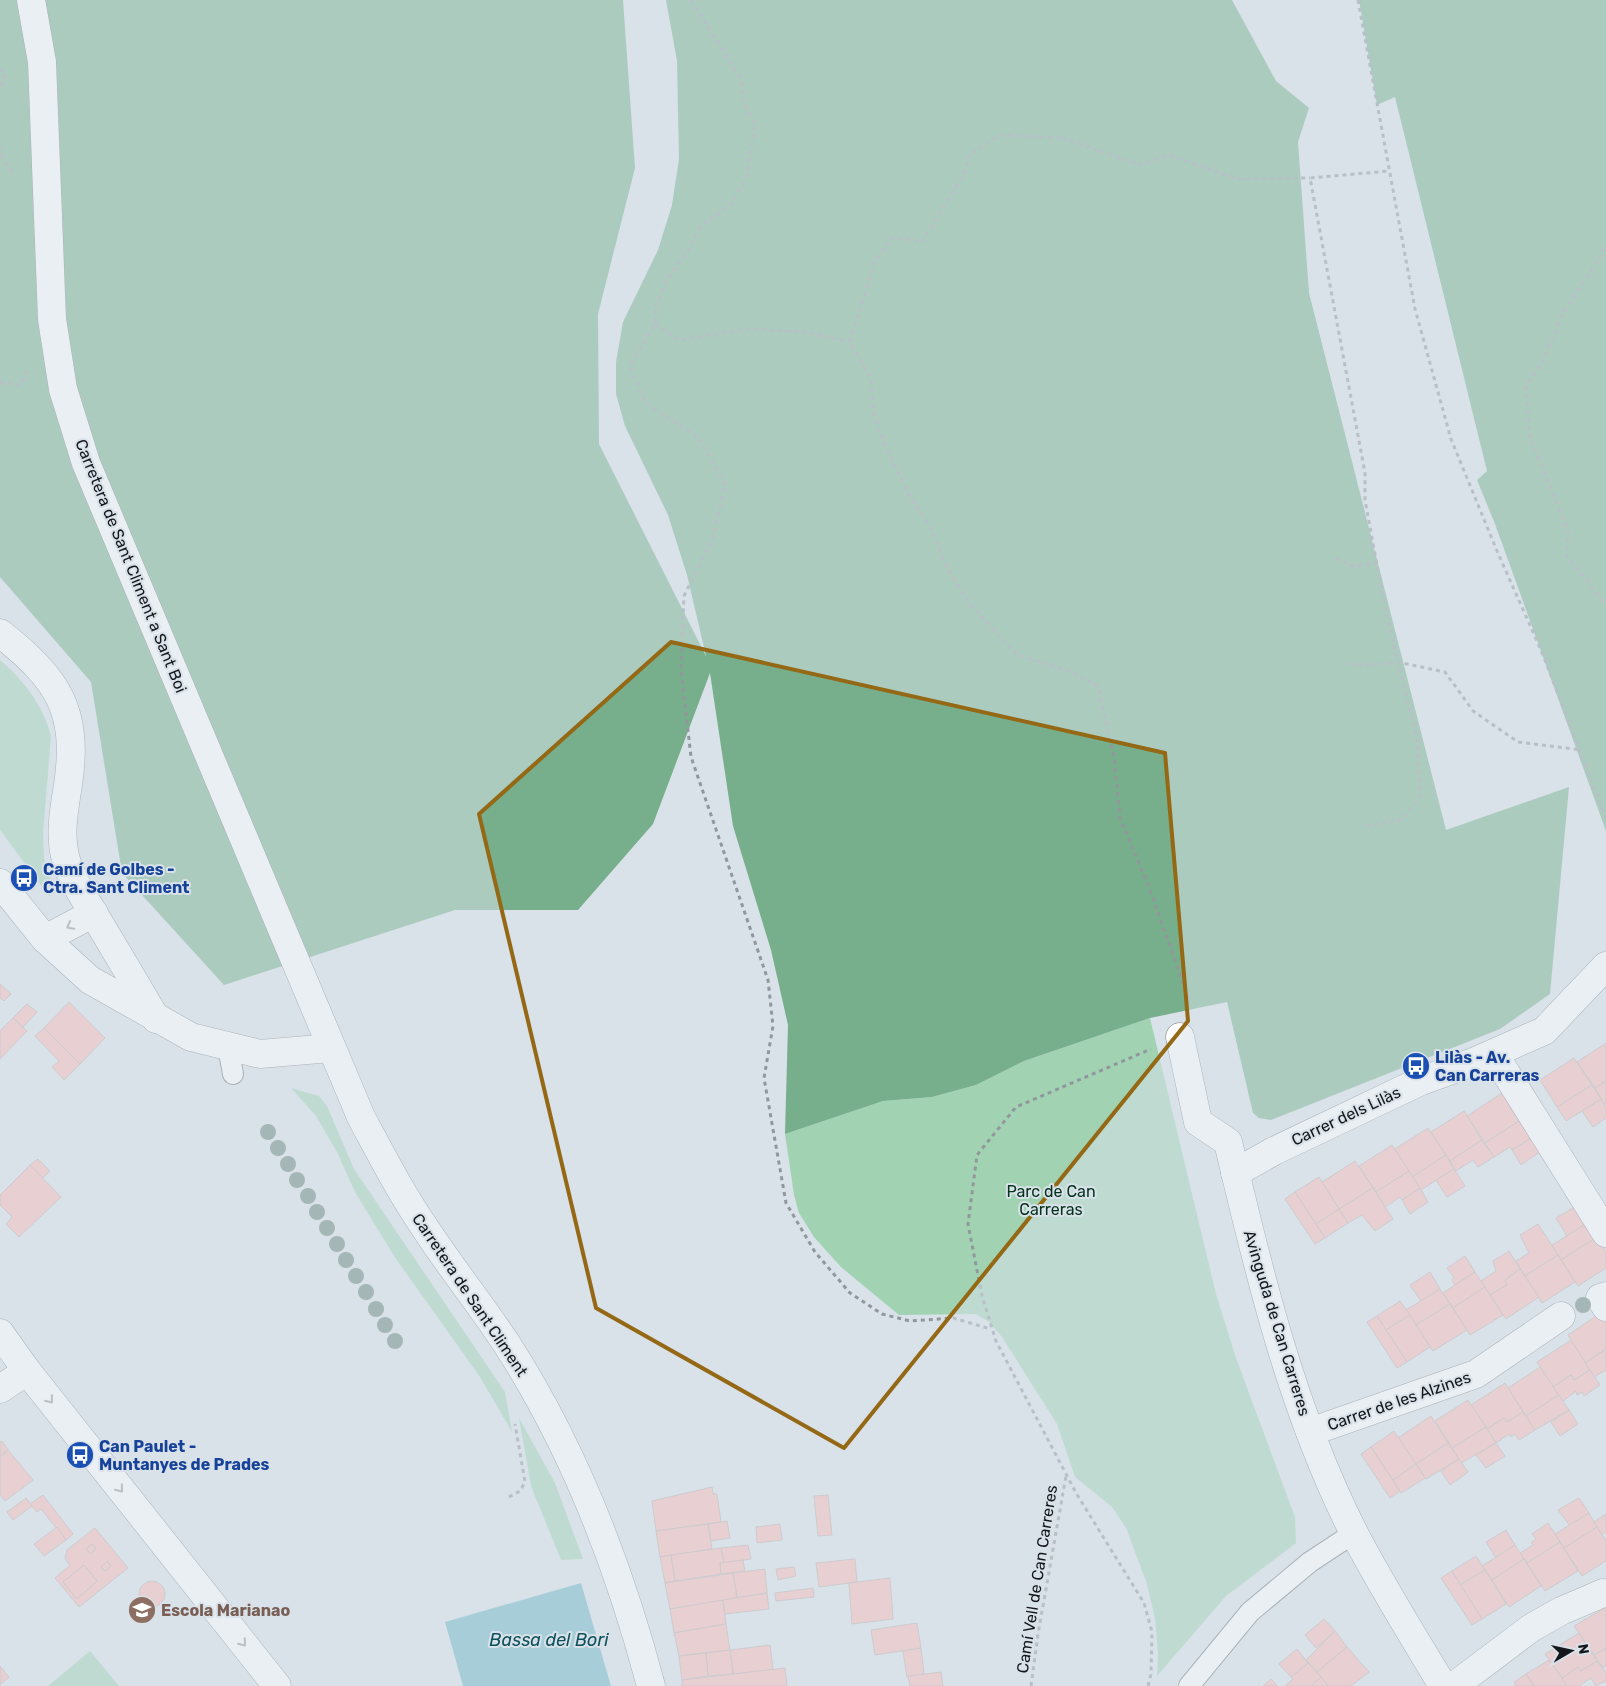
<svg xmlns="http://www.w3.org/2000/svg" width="1606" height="1686" viewBox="0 0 1606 1686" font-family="Rubik,sans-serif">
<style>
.green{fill:#a1d3b3}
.forest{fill:#77af8c}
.water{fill:#6ab7c4}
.building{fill:#fbb8b3;stroke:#bdb0af;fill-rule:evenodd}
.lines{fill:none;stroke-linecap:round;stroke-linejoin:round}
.lane-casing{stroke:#737981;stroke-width:22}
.street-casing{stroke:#737981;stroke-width:29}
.secondary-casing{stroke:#737981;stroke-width:29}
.path{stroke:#91979d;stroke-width:3;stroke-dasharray:4 4;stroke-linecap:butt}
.lane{stroke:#fff;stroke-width:20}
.street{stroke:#fff;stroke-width:28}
.secondary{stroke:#fff;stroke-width:28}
.tree{fill:#648178}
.oneway{stroke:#969798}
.marked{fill:none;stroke:#946814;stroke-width:4;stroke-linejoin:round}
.labels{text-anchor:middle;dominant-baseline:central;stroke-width:4;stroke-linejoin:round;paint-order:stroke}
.street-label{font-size:16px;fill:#15181b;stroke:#d9e1e9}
.transit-label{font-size:16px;font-weight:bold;fill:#164399;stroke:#d9e1e9;text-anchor:start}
.park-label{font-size:16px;fill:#04331c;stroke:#d9e1e9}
.education-label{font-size:16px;font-weight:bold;fill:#785e54;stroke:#d9e1e9;text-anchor:start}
.water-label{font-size:18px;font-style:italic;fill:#0c515b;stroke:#d9e1e9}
</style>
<rect width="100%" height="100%" fill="#d9e1e9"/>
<g class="green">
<path d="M0,660C23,679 44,707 51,736L43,833L44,858L55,893L49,896L0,830Z"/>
<path d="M1150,1018L1216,1294L1236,1358L1295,1517L1296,1543L1226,1596L1157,1676L1158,1654L1155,1618L1146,1581L1126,1528L1112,1507L1075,1477L1057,1424L1002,1337L989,1322L976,1314L899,1315L841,1267L814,1237L799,1213L794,1195L785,1134L883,1101L932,1097L976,1085L1024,1061Z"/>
<path d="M291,1088L319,1096L327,1106L354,1169L505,1392L512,1432L480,1377L394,1256L355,1192L337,1152L316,1116Z"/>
<path d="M519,1418L555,1483L583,1559L561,1560L531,1486Z"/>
<path d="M90,1651L119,1686H48Z"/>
</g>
<g class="forest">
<path d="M0,0H623L635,168L598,314L599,444L706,656L687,575L668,515L625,426L616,394V362L623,322L658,250L672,205L679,159L677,61L666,0H1232L1276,81L1309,108L1298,142L1309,293L1446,830L1569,787L1550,994L1500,1029L1271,1120L1259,1118L1253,1113L1227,1002L1150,1018L1024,1061L976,1085L932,1097L883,1101L785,1134L788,1025L771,950L733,826L710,673L653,824L578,910H455L224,985L122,873L91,682L0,577Z"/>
<path d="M1359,0H1606V831L1495,524L1477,480L1487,471L1395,97L1377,105Z"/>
</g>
<path class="water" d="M581,1583L611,1686H463L445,1622Z"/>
<g class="building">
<path d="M0,984L11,994L4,1001L0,998Z"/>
<path d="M69,1002L105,1038L80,1064L44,1028Z"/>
<path d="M27,1004L37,1012L23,1027L13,1018Z"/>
<path d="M13,1018L27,1031L0,1059V1031Z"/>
<path d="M44,1028L80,1064L64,1080L52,1067L59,1061L35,1036Z"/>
<path d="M1606,1043V1081L1595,1088L1577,1062Z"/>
<path d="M1574,1058L1592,1085L1557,1107L1540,1080Z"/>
<path d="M1606,1081V1103L1604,1104L1595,1088Z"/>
<path d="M1592,1085L1601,1099L1566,1121L1557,1107Z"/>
<path d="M1502,1093L1519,1121L1485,1143L1467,1116Z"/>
<path d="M1601,1099L1606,1107V1118L1593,1127L1582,1111Z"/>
<path d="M1464,1111L1482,1140L1450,1161L1431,1132Z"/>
<path d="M1519,1121L1531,1138L1512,1150L1510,1147L1494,1157L1485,1143Z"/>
<path d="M1428,1128L1446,1155L1412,1177L1395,1149Z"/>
<path d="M1531,1138L1540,1152L1521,1165L1512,1150Z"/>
<path d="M1482,1140L1494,1157L1478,1167L1473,1160L1456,1171L1450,1161Z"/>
<path d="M1392,1145L1409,1171L1376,1192L1359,1166Z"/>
<path d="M1446,1155L1454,1169L1421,1190L1412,1177Z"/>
<path d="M38,1159L50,1171L43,1178L30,1165Z"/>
<path d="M1355,1161L1373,1188L1339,1209L1322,1182Z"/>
<path d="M30,1165L61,1197L19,1237L6,1224L12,1217L0,1205V1195Z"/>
<path d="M1454,1169L1465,1186L1447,1197L1436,1180Z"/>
<path d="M1409,1171L1420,1188L1402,1200L1400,1197L1385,1207L1376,1192Z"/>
<path d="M1319,1177L1339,1209L1316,1224L1295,1192Z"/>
<path d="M1373,1188L1393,1219L1375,1231L1362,1215L1348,1223L1339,1209Z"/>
<path d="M1420,1188L1428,1202L1410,1214L1402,1200Z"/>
<path d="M1295,1192L1325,1238L1315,1244L1285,1199Z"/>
<path d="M1576,1206L1587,1223L1567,1236L1556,1218Z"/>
<path d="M1339,1209L1348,1223L1325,1238L1316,1224Z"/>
<path d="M1587,1223L1597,1237L1561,1260L1552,1245Z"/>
<path d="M1538,1224L1558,1255L1525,1276L1516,1261L1529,1253L1520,1235Z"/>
<path d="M1597,1237L1606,1252V1268L1578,1286L1561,1260Z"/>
<path d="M1509,1251L1520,1269L1505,1280L1507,1285L1490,1295L1481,1281L1496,1271L1493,1261Z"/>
<path d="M1558,1255L1575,1282L1542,1303L1525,1276Z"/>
<path d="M1465,1256L1475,1272L1455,1285L1452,1280L1454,1278L1447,1268Z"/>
<path d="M1520,1269L1539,1297L1506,1319L1490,1295L1507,1285L1505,1280Z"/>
<path d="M1430,1272L1440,1289L1421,1301L1410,1285Z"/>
<path d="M1475,1272L1485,1287L1453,1308L1443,1293Z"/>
<path d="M1485,1287L1503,1315L1470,1335L1453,1308Z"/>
<path d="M1440,1289L1450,1304L1416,1325L1406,1310Z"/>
<path d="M1400,1301L1410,1315L1386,1330L1377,1316Z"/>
<path d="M1450,1304L1467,1330L1433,1351L1416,1325Z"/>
<path d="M1602,1312L1606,1318V1349L1585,1363L1568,1335Z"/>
<path d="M1410,1315L1430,1347L1407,1362L1386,1330Z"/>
<path d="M1377,1316L1407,1362L1397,1368L1367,1322Z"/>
<path d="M1571,1340L1590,1370L1574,1380L1571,1375L1553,1387L1537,1362Z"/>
<path d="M1606,1349V1370L1594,1377L1585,1363Z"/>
<path d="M1540,1367L1559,1395L1526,1416L1508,1388Z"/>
<path d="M1590,1370L1600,1385L1584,1396L1582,1392L1577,1395L1576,1391L1563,1401L1553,1387L1571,1375L1574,1380Z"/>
<path d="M1505,1383L1523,1412L1507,1422L1504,1418L1487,1429L1471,1405Z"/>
<path d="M1559,1395L1569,1410L1535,1430L1526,1416Z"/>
<path d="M1468,1400L1486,1427L1452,1448L1435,1421Z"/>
<path d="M1569,1410L1578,1424L1560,1436L1551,1422Z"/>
<path d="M1523,1412L1535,1430L1519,1440L1515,1434L1511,1437L1509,1434L1496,1443L1487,1429L1504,1418L1507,1422Z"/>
<path d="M1431,1416L1448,1443L1416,1464L1398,1438Z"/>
<path d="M1486,1427L1496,1443L1461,1463L1452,1448Z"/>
<path d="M1394,1431L1416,1464L1393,1480L1371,1447Z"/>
<path d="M2,1441L8,1450L0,1457V1442Z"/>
<path d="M1448,1443L1459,1459L1426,1479L1416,1464Z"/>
<path d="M1496,1443L1505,1456L1486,1468L1476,1455Z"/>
<path d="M1371,1447L1400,1491L1390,1498L1361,1454Z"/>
<path d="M8,1450L33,1480L5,1501L0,1495V1457Z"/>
<path d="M1459,1459L1468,1472L1450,1485L1441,1471Z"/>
<path d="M1416,1464L1425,1478L1401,1493L1393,1480Z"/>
<path d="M712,1487L713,1494H717L721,1522L656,1531L652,1501Z"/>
<path d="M43,1495L73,1534L66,1540L41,1509L37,1512L30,1504Z"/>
<path d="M828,1495L832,1535L818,1536L814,1496Z"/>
<path d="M26,1498L32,1506L13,1520L7,1512Z"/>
<path d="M1579,1498L1589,1513L1570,1526L1558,1510Z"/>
<path d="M1589,1513L1597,1527L1564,1548L1555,1534Z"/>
<path d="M1606,1514V1532L1602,1535L1594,1522Z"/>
<path d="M727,1521L730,1538L711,1541L708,1524Z"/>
<path d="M1548,1523L1560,1542L1527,1563L1520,1553L1533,1545L1531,1543L1536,1539L1532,1534Z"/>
<path d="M708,1524L712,1549L660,1557L656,1531Z"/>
<path d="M780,1524L782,1540L757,1543L756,1527Z"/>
<path d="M57,1527L66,1540L44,1556L34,1544Z"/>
<path d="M1597,1527L1606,1541V1561L1582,1576L1564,1548Z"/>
<path d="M95,1528L128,1568L79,1607L55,1578L70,1565L65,1558L67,1550ZM92,1544L96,1549L90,1554L86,1549ZM107,1561L111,1566L105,1571L101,1567ZM84,1565L97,1581L77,1599L63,1582Z"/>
<path d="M1506,1530L1515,1545L1496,1558L1486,1542Z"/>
<path d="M1560,1542L1578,1571L1545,1591L1527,1563Z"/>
<path d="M92,1544L96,1549L90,1554L86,1549Z"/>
<path d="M748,1545L751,1559L724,1563L721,1548Z"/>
<path d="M1515,1545L1524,1559L1492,1580L1482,1566Z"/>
<path d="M721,1548L724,1563H720L721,1574L675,1581L671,1555Z"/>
<path d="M671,1555L675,1581L665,1583L660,1557Z"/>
<path d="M1476,1556L1485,1570L1460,1585L1452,1571Z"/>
<path d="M855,1559L857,1582L819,1587L816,1563Z"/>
<path d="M1524,1559L1541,1586L1509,1607L1492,1580Z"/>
<path d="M743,1560L745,1571L721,1574L720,1563Z"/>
<path d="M107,1561L111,1566L105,1571L101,1567Z"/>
<path d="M84,1565L97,1581L77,1599L63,1582Z"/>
<path d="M794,1567L796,1576L778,1580L776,1569Z"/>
<path d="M765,1569L767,1593L737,1598L733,1573Z"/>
<path d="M1485,1570L1506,1604L1482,1619L1460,1585Z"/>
<path d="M1452,1571L1482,1619L1472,1625L1441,1578Z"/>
<path d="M733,1573L737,1598L670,1609L665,1583Z"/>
<path d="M890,1578L893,1619L852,1624L849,1583Z"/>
<circle cx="152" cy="1594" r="13"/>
<path d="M813,1588L814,1597L776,1601L775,1593Z"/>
<path d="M767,1593L769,1609L725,1614L723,1600Z"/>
<path d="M723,1600L726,1624L674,1633L670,1609Z"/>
<path d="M1606,1607V1648L1594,1655L1574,1626Z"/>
<path d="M1324,1619L1335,1631L1316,1648L1305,1635Z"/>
<path d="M917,1623L921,1648L875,1655L871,1630Z"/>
<path d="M726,1624L730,1650L679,1656L674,1633Z"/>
<path d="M1335,1631L1347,1647L1317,1672L1306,1660Z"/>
<path d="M1579,1633L1597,1661L1581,1671L1578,1667L1562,1678L1545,1654Z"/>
<path d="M770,1645L773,1670L733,1674L730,1650Z"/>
<path d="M1347,1647L1369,1672L1351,1686H1328L1317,1672Z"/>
<path d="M921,1648L924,1674L907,1677L903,1651Z"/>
<path d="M1606,1648V1666L1603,1668L1594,1655Z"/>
<path d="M1297,1649L1308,1663L1291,1677L1279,1664Z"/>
<path d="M730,1650L733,1674L708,1676L706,1653Z"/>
<path d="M706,1653L708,1676L682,1680L679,1656Z"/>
<path d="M1549,1660L1562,1678L1567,1686H1534L1526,1674Z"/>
<path d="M1597,1661L1606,1673V1681L1596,1686L1591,1678L1579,1686H1567L1562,1678L1578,1667L1581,1671Z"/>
<path d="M1308,1663L1321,1677L1311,1686H1285L1293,1679L1291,1677Z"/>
<path d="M0,1666L9,1677L0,1685Z"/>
<path d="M785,1668L787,1686H682V1680Z"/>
<path d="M941,1672L943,1686H910L908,1676Z"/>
<path d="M1526,1674L1534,1686H1516L1514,1682Z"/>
<path d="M1321,1677L1328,1686H1311Z"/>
<path d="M1271,1679L1277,1686H1263Z"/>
</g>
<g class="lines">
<defs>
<g id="lane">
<path d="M228,1047L233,1074"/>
<path d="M1189,1686L1250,1612L1310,1562L1354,1533"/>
</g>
<g id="street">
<path d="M0,633C58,679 79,710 68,785C64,810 59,835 66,860C72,882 87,901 98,921C117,953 137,986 156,1019"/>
<path d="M0,883L45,939L90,980L191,1037L260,1054L331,1048"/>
<path d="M45,939L94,913"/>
<path d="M1180,1037L1198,1122L1228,1142C1259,1274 1292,1411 1354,1533C1381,1585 1413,1636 1443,1686"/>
<path d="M1494,1054L1606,1233"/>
<path d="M1235,1173L1274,1151L1421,1081L1471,1063L1544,1031L1606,966"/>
<path d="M1606,1296L1600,1298L1606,1307"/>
<path d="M0,1333L27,1371L277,1686"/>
<path d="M0,1389L27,1371"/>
<path d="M1310,1432L1476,1374L1561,1316"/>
<path d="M1454,1686L1531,1628L1561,1611L1603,1593"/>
</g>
<path id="secondary" d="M31,0L42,62L52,319L63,389L86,463L361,1117C382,1156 402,1195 427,1231C452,1269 481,1305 506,1343C574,1448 619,1565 651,1686"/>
</defs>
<use href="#lane" class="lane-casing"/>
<use href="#street" class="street-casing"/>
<use href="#secondary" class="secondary-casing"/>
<g class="path">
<path d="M691,0L741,79L744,102L755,126L746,178L732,203L700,227L688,251L668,278L656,304L655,324L630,366L645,403L698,437L725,484L713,537L684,596L681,669L691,757L768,980L773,1026L764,1078L786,1203L815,1252L850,1293L882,1314L910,1321L953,1318L991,1329"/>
<path d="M1358,0L1415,309L1451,439L1497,551L1541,650L1606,818"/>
<path d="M0,68L5,78L0,89"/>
<path d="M0,147L2,157L14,175"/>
<path d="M1606,248L1563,313L1543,361L1526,386L1530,437L1568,531L1567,556L1606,605"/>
<path d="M655,324L680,340L746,329L805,332L850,342"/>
<path d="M0,382L20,385L27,371"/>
<path d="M1336,558L1351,566L1377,564"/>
<path d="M1349,664L1368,665L1398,662L1445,672L1473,711L1518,742L1581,750"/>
<path d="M1366,826L1401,820L1420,798L1417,740L1385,608L1365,500V473L1310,178L1389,171"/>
<path d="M1187,1007L1189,1000L1149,887L1120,818L1114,757L1098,686L1071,672L1016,654L970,604L946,566L931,528L910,497L883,441L874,413L871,379L850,342L875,261L893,237L922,242L965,172L969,155L1000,135L1062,138L1141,165L1169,155L1238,179L1310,178"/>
<path d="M509,1497L520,1491L525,1482L515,1424"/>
<path d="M1031,1686L1038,1634L1066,1476"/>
<path d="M1148,1686L1151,1674L1152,1632L1144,1603L1076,1493L996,1341L982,1296L968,1224L977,1155L1016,1107L1151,1049"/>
</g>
<use href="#lane" class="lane"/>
<use href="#street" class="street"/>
<use href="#secondary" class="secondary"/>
</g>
<g class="tree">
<circle cx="268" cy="1132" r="8"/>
<circle cx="278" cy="1148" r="8"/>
<circle cx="288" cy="1164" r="8"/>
<circle cx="297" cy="1180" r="8"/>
<circle cx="308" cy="1196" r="8"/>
<circle cx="317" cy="1212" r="8"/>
<circle cx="327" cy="1228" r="8"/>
<circle cx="337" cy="1244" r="8"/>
<circle cx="346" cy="1260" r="8"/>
<circle cx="356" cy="1276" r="8"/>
<circle cx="366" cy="1292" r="8"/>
<circle cx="1583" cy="1305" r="8"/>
<circle cx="376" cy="1309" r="8"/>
<circle cx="385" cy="1325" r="8"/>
<circle cx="395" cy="1341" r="8"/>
</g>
<defs><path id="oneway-chevron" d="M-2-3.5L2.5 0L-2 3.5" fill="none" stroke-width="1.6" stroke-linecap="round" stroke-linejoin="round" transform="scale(1.25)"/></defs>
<g class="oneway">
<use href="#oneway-chevron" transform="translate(70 926) rotate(152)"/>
<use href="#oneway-chevron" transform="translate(50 1400) rotate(52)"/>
<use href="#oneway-chevron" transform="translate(120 1489) rotate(51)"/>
<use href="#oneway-chevron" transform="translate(243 1643) rotate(51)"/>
</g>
<path d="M0 0H1606V1686H0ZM671,642L1165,753L1188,1021L844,1448L596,1308L479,814Z" fill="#d9e1e9" fill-opacity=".55" fill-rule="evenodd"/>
<path class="marked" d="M671,642L1165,753L1188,1021L844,1448L596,1308L479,814Z"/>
<defs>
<symbol id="bus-disc" viewBox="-11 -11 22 22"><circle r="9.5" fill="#1a4fb4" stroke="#d9e1e9"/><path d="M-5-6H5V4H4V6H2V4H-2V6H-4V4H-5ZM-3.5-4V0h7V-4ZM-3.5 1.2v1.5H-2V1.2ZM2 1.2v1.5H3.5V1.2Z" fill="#fff"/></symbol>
<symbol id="school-disc" viewBox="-11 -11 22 22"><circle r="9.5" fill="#8d6e63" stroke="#d9e1e9"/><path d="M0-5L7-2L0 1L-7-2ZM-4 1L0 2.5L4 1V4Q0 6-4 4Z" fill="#fff"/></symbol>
</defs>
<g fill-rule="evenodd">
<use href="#bus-disc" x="8" y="862" width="32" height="32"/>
<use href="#bus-disc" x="1400" y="1050" width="32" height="32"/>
<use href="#bus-disc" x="64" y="1439" width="32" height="32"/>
<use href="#school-disc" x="126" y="1594" width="32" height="32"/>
</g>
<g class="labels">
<g class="street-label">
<text transform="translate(131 566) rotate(68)">Carretera de Sant Climent a Sant Boi</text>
<text transform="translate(1346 1116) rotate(-25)">Carrer dels Lilàs</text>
<text transform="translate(470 1295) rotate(56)">Carretera de Sant Climent</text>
<text transform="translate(1277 1323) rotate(73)">Avinguda de Can Carreres</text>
<text transform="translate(1399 1401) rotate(-19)">Carrer de les Alzines</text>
<text transform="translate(1037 1579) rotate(-81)">Camí Vell de Can Carreres</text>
</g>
<g class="transit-label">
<text x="43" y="869">Camí de Golbes -<tspan x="43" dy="18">Ctra. Sant Climent</tspan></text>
<text x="1435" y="1057">Lilàs - Av.<tspan x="1435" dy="18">Can Carreras</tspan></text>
<text x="99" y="1446">Can Paulet -<tspan x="99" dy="18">Muntanyes de Prades</tspan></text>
</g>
<g class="park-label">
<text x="1051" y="1191">Parc de Can<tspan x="1051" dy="18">Carreras</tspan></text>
</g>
<g class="education-label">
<text x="161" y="1610">Escola Marianao</text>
</g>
<g class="water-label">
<text x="549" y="1640">Bassa del Bori</text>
</g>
</g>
<g transform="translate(1571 1651) rotate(81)" stroke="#d9e1e9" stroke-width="4" paint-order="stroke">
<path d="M0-4L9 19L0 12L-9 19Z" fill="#15181b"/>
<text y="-8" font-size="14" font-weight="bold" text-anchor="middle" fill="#15181b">N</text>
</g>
</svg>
